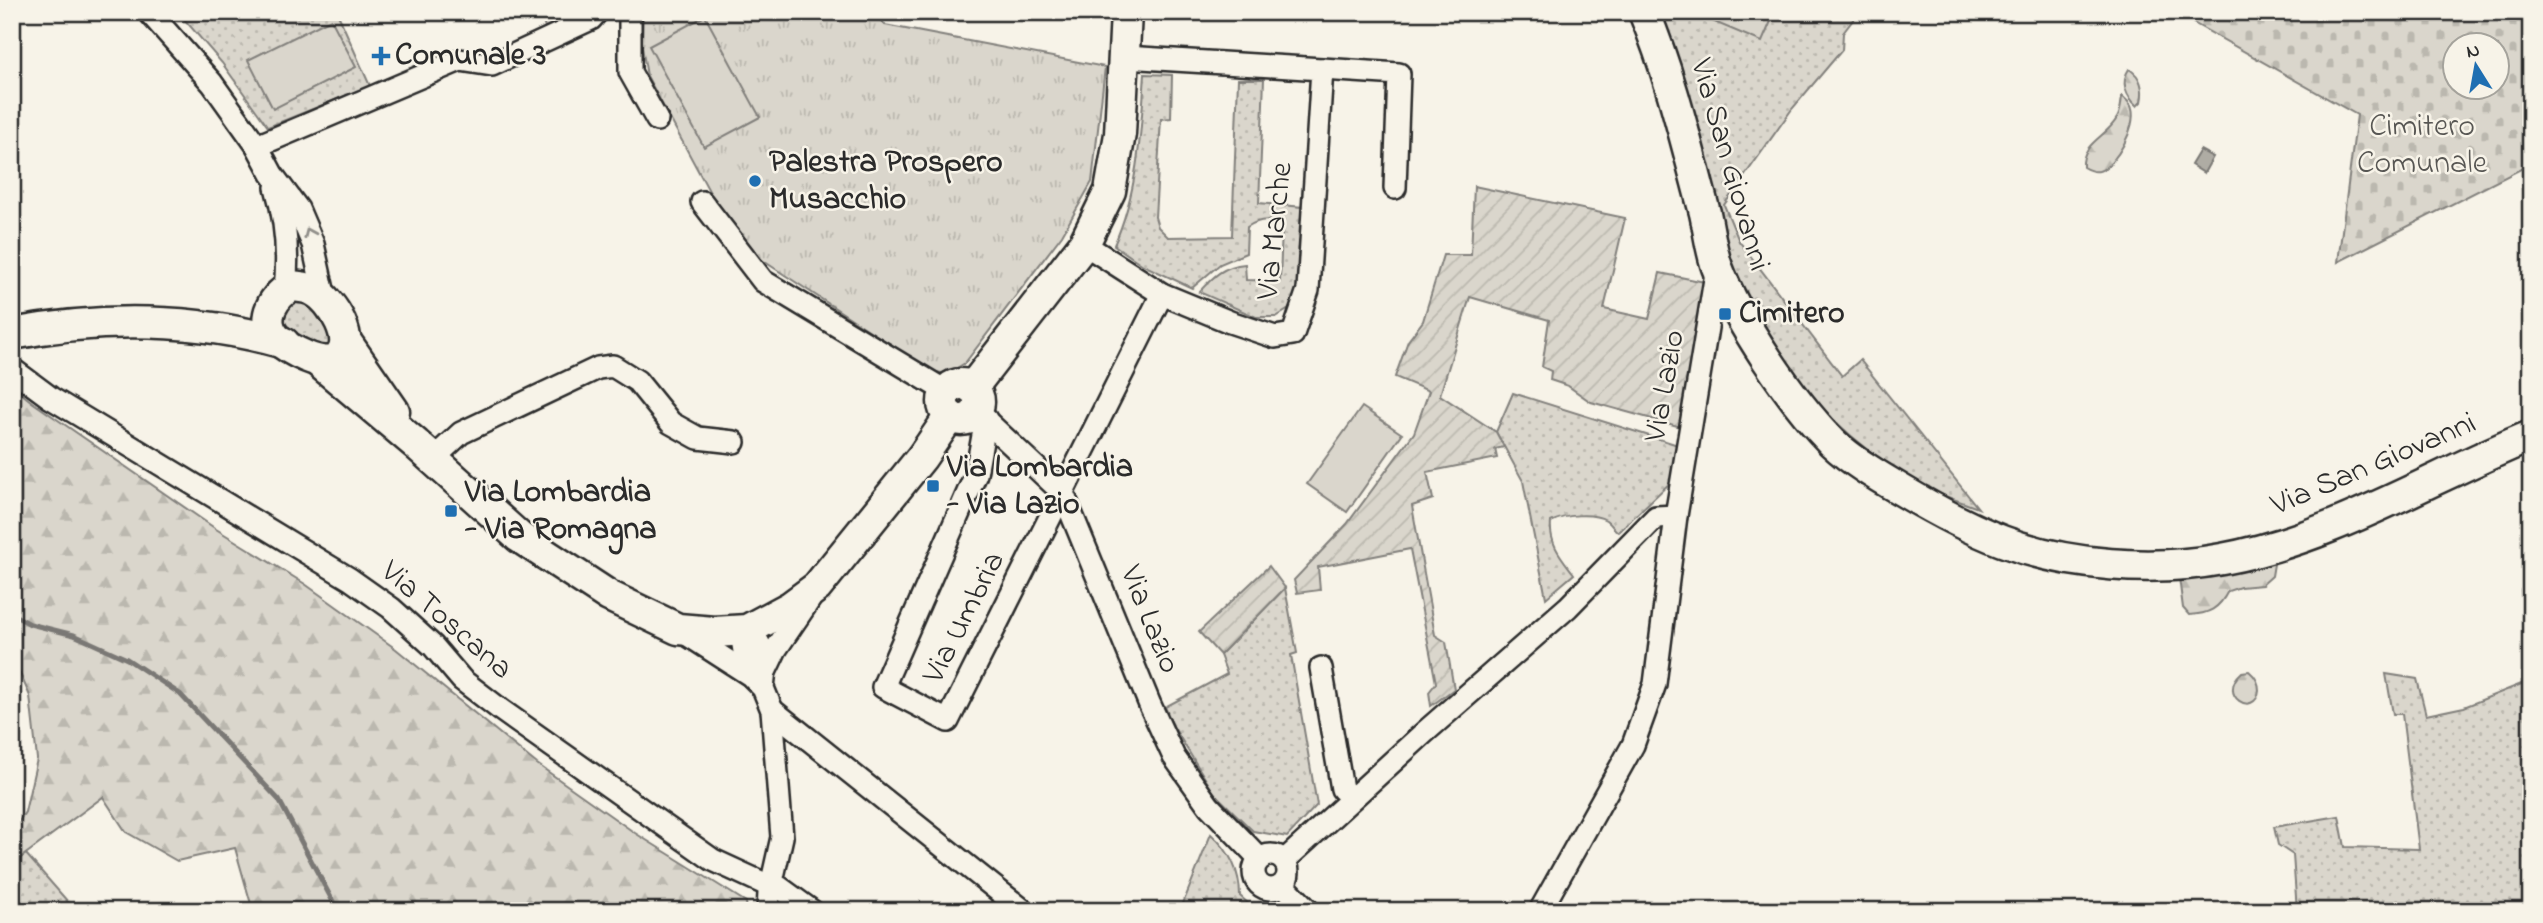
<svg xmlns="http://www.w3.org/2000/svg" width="2543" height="923" viewBox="0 0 2543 923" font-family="'Indie Flower',sans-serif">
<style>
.grass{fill:url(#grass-dots);stroke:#82807c;stroke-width:2}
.forest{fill:url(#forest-firs);stroke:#82807c;stroke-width:2}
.cemetery{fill:url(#cemetery-stones);stroke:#82807c;stroke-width:2;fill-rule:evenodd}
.park{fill:url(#park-tufts);stroke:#82807c;stroke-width:2}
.garden{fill:url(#garden-furrows);stroke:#82807c;stroke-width:2}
.pitch{fill:#dad6cc;stroke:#82807c;stroke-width:2}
.water{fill:#afaca4;stroke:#7a7874;stroke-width:2}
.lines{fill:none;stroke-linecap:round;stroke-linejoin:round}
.stream{stroke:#7a7874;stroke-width:5}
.street-casing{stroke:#2b2b2b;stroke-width:26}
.secondary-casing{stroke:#2b2b2b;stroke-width:35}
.street{stroke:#f7f3e8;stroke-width:21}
.secondary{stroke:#f7f3e8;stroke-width:30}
.oneway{stroke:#918f8a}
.poi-dot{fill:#1f6fb2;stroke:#f7f3e8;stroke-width:2.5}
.labels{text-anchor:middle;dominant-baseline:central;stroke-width:5;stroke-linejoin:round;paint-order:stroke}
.poi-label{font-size:32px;font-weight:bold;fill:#2b2b2b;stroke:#f7f3e8;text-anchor:start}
.park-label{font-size:32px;fill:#575653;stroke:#f7f3e8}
.street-label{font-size:32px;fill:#2b2b2b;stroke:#f7f3e8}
</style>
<defs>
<pattern id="grass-dots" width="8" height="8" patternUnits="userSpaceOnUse" patternTransform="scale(1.75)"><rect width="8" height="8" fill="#dad6cc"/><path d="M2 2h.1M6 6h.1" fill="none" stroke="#bbb8af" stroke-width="1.8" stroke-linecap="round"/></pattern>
<pattern id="forest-firs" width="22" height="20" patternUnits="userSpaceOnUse" patternTransform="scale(1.75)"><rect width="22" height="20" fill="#dad6cc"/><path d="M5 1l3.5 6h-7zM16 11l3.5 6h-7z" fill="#bbb8af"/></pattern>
<pattern id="cemetery-stones" width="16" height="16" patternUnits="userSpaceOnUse" patternTransform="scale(1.75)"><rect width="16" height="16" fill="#dad6cc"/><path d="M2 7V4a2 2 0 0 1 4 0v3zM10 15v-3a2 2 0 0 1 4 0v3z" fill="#bbb8af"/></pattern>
<pattern id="park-tufts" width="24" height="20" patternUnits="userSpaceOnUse" patternTransform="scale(1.75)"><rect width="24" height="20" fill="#dad6cc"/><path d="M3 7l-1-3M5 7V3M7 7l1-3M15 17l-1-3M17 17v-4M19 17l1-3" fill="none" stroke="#bbb8af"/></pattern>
<pattern id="garden-furrows" width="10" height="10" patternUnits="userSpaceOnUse" patternTransform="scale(1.75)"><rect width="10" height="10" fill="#dad6cc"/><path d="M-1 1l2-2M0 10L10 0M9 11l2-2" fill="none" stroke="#bbb8af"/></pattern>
</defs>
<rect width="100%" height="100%" fill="#f7f3e8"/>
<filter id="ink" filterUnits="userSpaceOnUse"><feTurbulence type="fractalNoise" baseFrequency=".0143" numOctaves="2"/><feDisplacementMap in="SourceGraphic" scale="14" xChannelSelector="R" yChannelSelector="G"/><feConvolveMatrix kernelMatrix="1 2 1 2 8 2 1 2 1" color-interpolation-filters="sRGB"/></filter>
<g filter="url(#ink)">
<g class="grass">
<path d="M178,12H337L370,86L268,127L222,63Z"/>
<path d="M538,12H583L545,27Z"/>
<path d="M1663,12H1875L1856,16L1843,33L1842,50L1792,109L1724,205L1739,241L1842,376L1860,360L1978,508C1957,500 1933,493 1914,481C1854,445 1802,395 1765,334C1726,271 1708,197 1690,126C1681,88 1672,50 1663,12Z"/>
<path d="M1145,74L1172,75L1171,118L1161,119L1155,217L1158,227L1168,237L1232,236L1238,79H1264L1259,203L1303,207L1297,289L1289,309L1276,317H1256L1199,292C1213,277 1223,266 1245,264L1246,280L1280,281L1282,227C1271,217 1259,219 1247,227L1246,253L1220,264L1192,288L1143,265L1114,245C1138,192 1141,132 1145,74Z"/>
<path d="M304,299L337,333L331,352L284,333L280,315L286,304Z"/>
<path d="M1513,393L1678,445L1672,481L1618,532C1614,529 1610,523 1606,520C1592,512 1564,515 1551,522C1549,544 1561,557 1574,574L1546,598L1523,481L1496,432Z"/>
<path d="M2531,587V911H2297L2293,855L2278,845L2274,827L2339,816L2345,847L2419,849L2402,714H2393L2386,674L2417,679L2426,715L2464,707L2529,681L2521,590Z"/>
<path d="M1285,588L1297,653L1291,655L1317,805L1287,837L1253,831L1214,793L1173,726L1165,707L1227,674L1220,655Z"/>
<path d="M1211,834C1229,850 1240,871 1240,896L1250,905C1267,902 1276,901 1291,911H1180Z"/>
<path d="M26,854L76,911H12V864Z"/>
</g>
<g class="forest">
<path d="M2129,69C2141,76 2144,89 2141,102L2137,106C2126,96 2120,82 2129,69Z"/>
<path d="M2122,96C2126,100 2131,103 2132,109C2137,126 2116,166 2099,171C2094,172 2088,170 2083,167C2081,143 2107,137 2117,118C2121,112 2121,104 2122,96Z"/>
<path d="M12,386L32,402L216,529L305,584L396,649L537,764L635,833L746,902L747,911H253L235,848L177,861L126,832L103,797L12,864V832L25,812L37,759L30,696L12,656Z"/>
<path d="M2268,554L2274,564L2272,576L2262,585L2240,587L2228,591C2219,609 2209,614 2189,615L2183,608L2178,570Z"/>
<path d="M2249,671C2255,676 2259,682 2259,690C2256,719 2215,696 2242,672Z"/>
</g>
<path class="cemetery" d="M2174,12H2531V164L2338,262L2357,115ZM2456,46H2498V88H2456Z"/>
<path class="park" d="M643,12H876L885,25L1105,67L1092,182L1062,235L965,363L947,374L931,371L762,260L729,228L647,76L642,47Z"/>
<g class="garden">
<path d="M1474,186L1625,218L1604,309L1649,319L1660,273L1705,282L1681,427L1591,402L1568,386L1550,380L1551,371L1542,367L1549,320L1470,297L1440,395L1496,432L1504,447L1495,449L1497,458L1427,472L1433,499L1412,506L1435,635L1446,642L1454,689L1431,706L1429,692L1436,683L1410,549L1318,567L1320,590L1297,593L1294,580L1347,524L1414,433L1429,391L1395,377L1408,341L1423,321L1443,255H1471Z"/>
<path d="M1269,566L1285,588L1220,655L1199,632Z"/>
</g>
<g class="pitch">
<path d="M1716,12H1775L1762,42L1712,21Z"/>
<path d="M705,16L760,117L704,147L649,46Z"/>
<path d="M331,19L356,67L273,109L248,60Z"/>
<path d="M1362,407L1402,434L1347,512L1307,484Z"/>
</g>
<path class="water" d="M2200,150L2213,157L2204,173L2191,165Z"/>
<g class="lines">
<path class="stream" d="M12,614L30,624L74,635L127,659L180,694L279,800L338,911"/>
<defs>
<g id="street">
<path d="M149,12L212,83L257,146L272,174L298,209L313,244L325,299"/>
<path d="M630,12V72L657,120"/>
<path d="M1322,69L1399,74L1395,188"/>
<path d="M257,146L460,60L492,65L591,19L597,12"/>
<path d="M276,187C286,221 289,253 285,289"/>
<path d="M702,202L763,281L947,392"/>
<path d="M1084,244L1162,294L1230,322L1275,337L1293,334L1308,290L1322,69L1125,57"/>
<path d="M12,369L51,398L350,579L391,608L433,646L462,680L501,710L713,860L763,883"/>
<path d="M978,413L1063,493L1150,705L1174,757L1209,806L1260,859"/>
<path d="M986,419L976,474L883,687L948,721L1162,294"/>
<path d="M432,460L461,433L598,368L613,366L637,381L671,423L698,438L734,442"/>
<path d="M680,630L753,677"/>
<path d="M1321,668L1342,789L1352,798"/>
<path d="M765,672L776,649L810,599"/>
<path d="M763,688C766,666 767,645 747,630L742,639L746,663L753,678L763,688L772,710L782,837L773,877"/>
<path d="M772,710L1024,911"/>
<circle cx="1271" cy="872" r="17"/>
<path d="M1284,861L1425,732L1568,607L1656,517L1676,516"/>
<path d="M1283,885L1309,911"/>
<path d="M779,887L812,911"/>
<path d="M768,911L769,893"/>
<path d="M1540,911L1633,745L1655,684L1676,516L1717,267"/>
</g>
<g id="secondary">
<path d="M1644,12C1671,76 1687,146 1705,213C1709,231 1711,250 1717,267C1738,322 1791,400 1832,442C1852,461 1879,477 1903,491C1935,510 1968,528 2002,541C2068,566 2153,572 2222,559C2332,539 2428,478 2531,436"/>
<path d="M293,286C300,287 308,287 314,291C332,300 358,342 338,358C324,370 288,349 276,338C258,320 275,293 293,286Z"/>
<path d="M12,334C102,317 196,318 284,343"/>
<path d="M347,343L394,411"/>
<path d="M320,363L416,444L519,537L609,596L678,629L714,632L747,630L790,607L817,587L922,457L950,416"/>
<circle cx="961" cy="402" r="18"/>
<path d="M972,388L1084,244L1110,191L1120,134L1126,12"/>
</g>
</defs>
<use href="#street" class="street-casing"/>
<use href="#secondary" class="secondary-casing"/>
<use href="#street" class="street"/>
<use href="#secondary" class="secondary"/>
</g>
<defs><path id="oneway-chevron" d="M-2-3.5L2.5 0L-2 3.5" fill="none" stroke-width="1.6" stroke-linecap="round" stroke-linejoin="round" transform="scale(1.75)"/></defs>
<use class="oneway" href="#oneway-chevron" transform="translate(309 233) rotate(-113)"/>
</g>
<g class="poi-dot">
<path d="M377.5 45.5h7v7h7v7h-7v7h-7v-7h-7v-7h7z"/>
<circle cx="755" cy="181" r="7"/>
<rect x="1718" y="307" width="14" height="14" rx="3.5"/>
<rect x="926" y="479" width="14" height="14" rx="3.5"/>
<rect x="444" y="504" width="14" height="14" rx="3.5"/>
</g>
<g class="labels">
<g class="poi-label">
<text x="395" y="56">Comunale 3</text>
<text x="769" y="163">Palestra Prospero<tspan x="769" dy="37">Musacchio</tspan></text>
<text x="1739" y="314">Cimitero</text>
<text x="947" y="468">Via Lombardia<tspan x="947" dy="37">- Via Lazio</tspan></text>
<text x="465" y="493">Via Lombardia<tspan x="465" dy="37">- Via Romagna</tspan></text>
</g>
<g class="park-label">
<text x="2422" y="127">Cimitero<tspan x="2422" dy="37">Comunale</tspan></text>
</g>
<g class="street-label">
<text transform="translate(1729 165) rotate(74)">Via San Giovanni</text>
<text transform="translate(1276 231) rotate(-84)">Via Marche</text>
<text transform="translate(1666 386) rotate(-80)">Via Lazio</text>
<text transform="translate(2374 465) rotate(-23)">Via San Giovanni</text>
<text transform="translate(965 618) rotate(-63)">Via Umbria</text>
<text transform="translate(1149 620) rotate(68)">Via Lazio</text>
<text transform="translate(446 621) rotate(41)">Via Toscana</text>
</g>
</g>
<rect width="2543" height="923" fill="none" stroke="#f7f3e8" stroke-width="42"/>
<rect x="21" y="21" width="2501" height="881" fill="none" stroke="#2b2b2b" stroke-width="2.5" filter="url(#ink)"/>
<g transform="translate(2476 66) rotate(349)"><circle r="33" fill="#f7f3e8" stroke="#a5a39c" stroke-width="2"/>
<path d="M0-5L12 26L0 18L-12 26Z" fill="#1f6fb2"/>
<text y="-10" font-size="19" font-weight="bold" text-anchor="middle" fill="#2b2b2b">N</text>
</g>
</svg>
